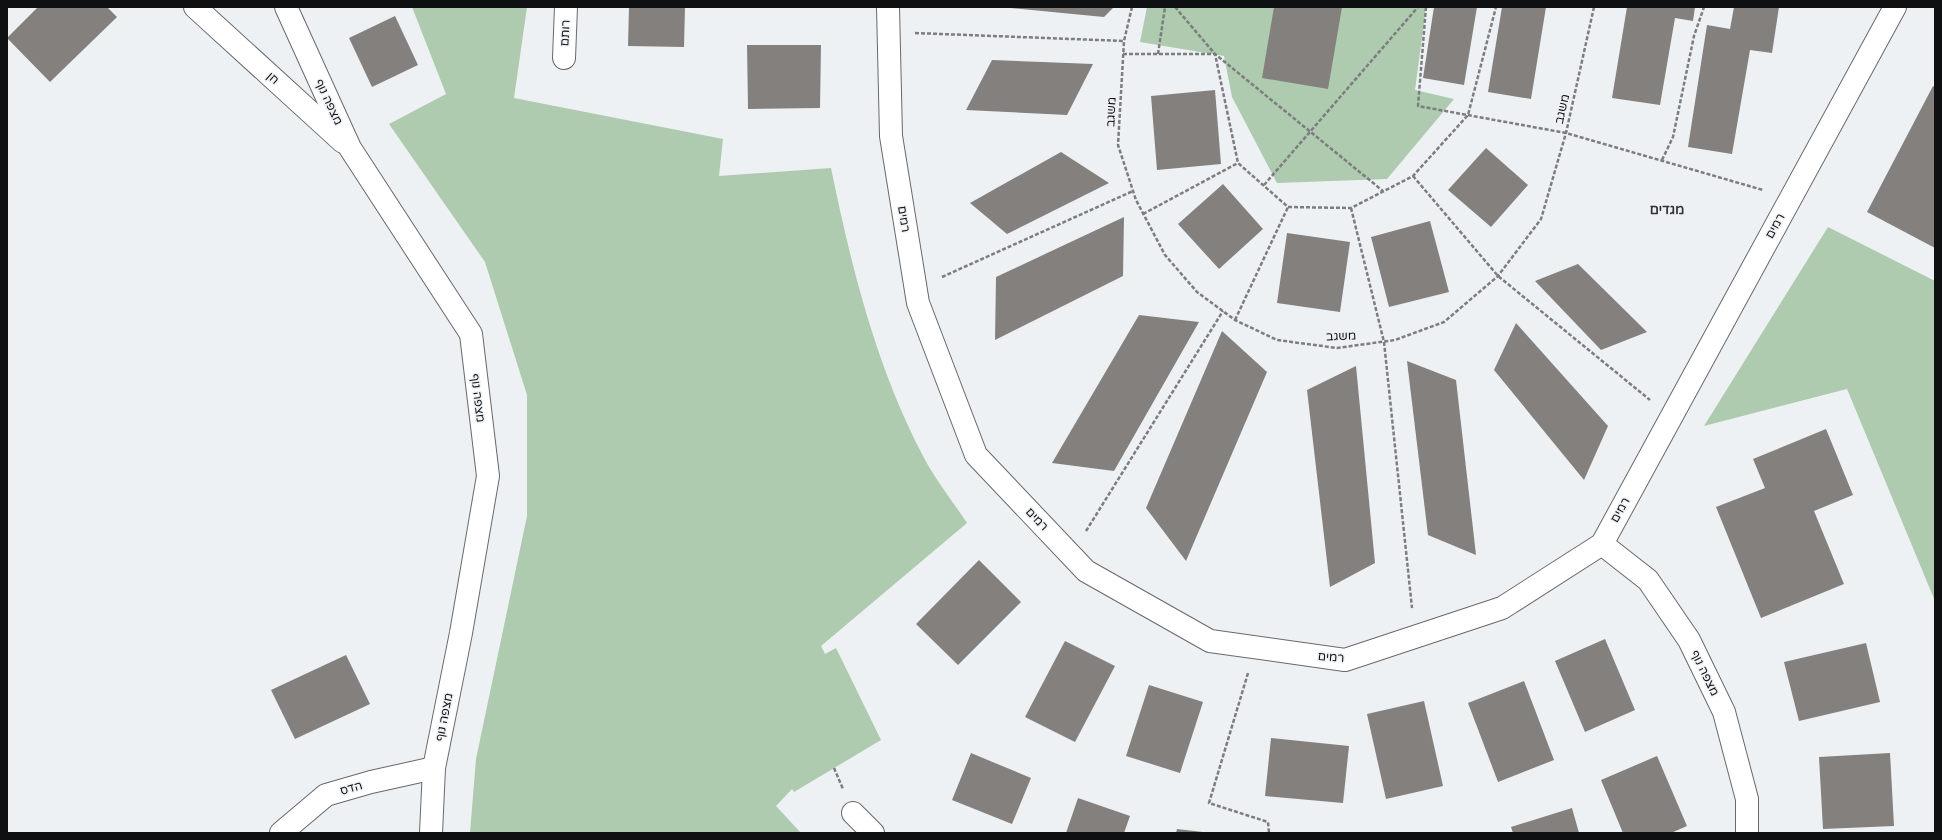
<svg xmlns="http://www.w3.org/2000/svg" width="1942" height="840" viewBox="0 0 1942 840" font-family="'Varela Round','Noto Sans Hebrew',sans-serif">
<style>
.green{fill:#aecaaf}
.building{fill:#83807e}
.lines{fill:none;stroke-linecap:round;stroke-linejoin:round}
.minor-casing{stroke:#67696b;stroke-width:24}
.path{stroke:#7b7d7e;stroke-width:2.5;stroke-dasharray:4 2;stroke-linecap:butt}
.minor{stroke:#fff;stroke-width:22}
.labels{text-anchor:middle;dominant-baseline:central;stroke-width:3;stroke-linejoin:round;paint-order:stroke}
.street-label{font-size:12px;fill:#0f1011;stroke:#eef1f3}
.neighbourhood-label{font-size:13px;font-weight:bold;fill:#303234;stroke:#eef1f3}
</style>
<rect width="100%" height="100%" fill="#eef1f3"/>
<g class="green">
<path d="M412,7H527L514,98L723,139L719,176L831,168C851,265 875,363 921,452C933,477 952,500 967,523L821,646L825,654L836,648L881,740L794,792L792,789L776,806L801,833H470L476,759L527,516V395L485,262L389,124L446,94Z"/>
<path d="M1147,7H1426L1415,90L1454,99L1387,179L1277,183L1232,97L1224,56L1140,42Z"/>
<path d="M1828,227L1935,281V601L1847,389L1704,426Z"/>
</g>
<g class="building">
<path d="M38,7H107L117,17L50,82L7,38Z"/>
<path d="M629,7H685L684,47L628,46Z"/>
<path d="M1001,7H1114L1104,17Z"/>
<path d="M1274,7H1342L1328,89L1262,78Z"/>
<path d="M1434,7H1477L1464,85L1423,78Z"/>
<path d="M1502,7H1546L1531,99L1488,92Z"/>
<path d="M1627,7H1695L1693,21L1675,18L1660,105L1612,98Z"/>
<path d="M1734,7H1779L1772,53L1750,50L1732,154L1688,147L1707,25L1730,29Z"/>
<path d="M395,16L418,65L372,87L349,38Z"/>
<path d="M747,45H821L820,108L748,109Z"/>
<path d="M992,60L1093,64L1067,115L966,110Z"/>
<path d="M1933,86L1935,87V248L1867,212Z"/>
<path d="M1215,90L1221,164L1157,170L1151,96Z"/>
<path d="M1486,148L1528,185L1491,227L1448,190Z"/>
<path d="M1061,152L1109,183L1007,234L970,203Z"/>
<path d="M1223,184L1263,229L1219,269L1178,224Z"/>
<path d="M1124,217L1123,276L995,340L996,277Z"/>
<path d="M1430,221L1449,292L1389,307L1371,237Z"/>
<path d="M1287,233L1350,242L1340,312L1277,303Z"/>
<path d="M1578,264L1647,332L1601,350L1535,281Z"/>
<path d="M1139,315L1199,322L1114,471L1052,463Z"/>
<path d="M1516,323L1608,426L1584,480L1494,370Z"/>
<path d="M1222,331L1267,372L1186,561L1146,508Z"/>
<path d="M1407,361L1456,380L1476,555L1428,535Z"/>
<path d="M1356,366L1375,563L1330,587L1307,390Z"/>
<path d="M1826,429L1853,495L1814,511L1844,584L1761,618L1716,507L1765,488L1753,459Z"/>
<path d="M979,560L1021,602L958,665L916,624Z"/>
<path d="M1605,639L1635,710L1585,732L1555,661Z"/>
<path d="M1065,641L1115,666L1075,742L1025,717Z"/>
<path d="M1866,643L1880,702L1799,721L1784,662Z"/>
<path d="M346,655L370,704L295,739L271,690Z"/>
<path d="M1524,681L1554,760L1498,782L1468,703Z"/>
<path d="M1149,685L1203,702L1180,773L1126,756Z"/>
<path d="M1424,701L1443,786L1386,799L1367,714Z"/>
<path d="M1271,738L1349,746L1343,803L1265,796Z"/>
<path d="M971,753L1031,778L1012,824L952,800Z"/>
<path d="M1890,753L1894,826L1823,829L1819,757Z"/>
<path d="M1657,756L1687,826L1671,833H1623L1601,780Z"/>
<path d="M1078,798L1130,816L1124,833H1066Z"/>
<path d="M1572,808L1579,833H1513L1511,827Z"/>
<path d="M1177,829L1203,832V833H1176Z"/>
</g>
<g class="lines">
<defs>
<g id="minor">
<path d="M195,7L343,142"/>
<path d="M286,7L350,148L471,334L488,476L461,633L434,768L431,833"/>
<path d="M888,7L891,136L918,303L976,455L1086,571L1210,641L1345,660L1502,608L1602,544L1895,7"/>
<path d="M564,58L566,7"/>
<path d="M1602,544L1648,580L1689,640L1724,712L1747,799V833"/>
<path d="M853,813L873,833"/>
<path d="M281,833L326,795L371,782L434,768"/>
</g>
</defs>
<use href="#minor" class="minor-casing"/>
<g class="path">
<path d="M1132,7L1124,41L1118,145L1136,200L1165,255L1197,292L1235,320L1277,340L1337,348L1395,340L1444,322L1498,276L1541,219L1566,133L1594,7"/>
<path d="M1175,7L1215,54L1383,191"/>
<path d="M1426,7L1418,106L1566,133L1763,190"/>
<path d="M915,33L1124,41"/>
<path d="M1123,54H1215L1238,163L1288,207L1351,208L1413,176L1468,115L1496,7"/>
<path d="M1158,54L1165,7"/>
<path d="M1662,160L1673,137L1694,36L1704,7"/>
<path d="M1413,176L1498,276L1650,400"/>
<path d="M1264,185L1418,7"/>
<path d="M1351,208L1384,342L1412,608"/>
<path d="M1143,214L1238,163"/>
<path d="M942,277L1133,191"/>
<path d="M1235,320L1288,207"/>
<path d="M1086,531L1223,311"/>
<path d="M1248,673L1209,803L1268,822L1269,833"/>
<path d="M834,768L843,789"/>
</g>
<use href="#minor" class="minor"/>
</g>
<g class="labels">
<g class="street-label">
<text transform="translate(565 33) rotate(-87)">רותם</text>
<text transform="translate(273 78) rotate(42)">חן</text>
<text transform="translate(329 102) rotate(65)">מצפה נוף</text>
<text transform="translate(1562 109) rotate(-77)">משגב</text>
<text transform="translate(1111 112) rotate(-87)">משגב</text>
<text transform="translate(904 219) rotate(81)">רמים</text>
<text transform="translate(1775 226) rotate(-61)">רמים</text>
<text transform="translate(1341 336) rotate(-2)">משגב</text>
<text transform="translate(478 398) rotate(83)">מצפה נוף</text>
<text transform="translate(1620 510) rotate(-61)">רמים</text>
<text transform="translate(1037 519) rotate(46)">רמים</text>
<text transform="translate(1331 657) rotate(4)">רמים</text>
<text transform="translate(1705 673) rotate(64)">מצפה נוף</text>
<text transform="translate(444 717) rotate(-79)">מצפה נוף</text>
<text transform="translate(351 788) rotate(-16)">הדס</text>
</g>
<g class="neighbourhood-label">
<text x="1667" y="210">מגדים</text>
</g>
</g>
<rect width="1942" height="840" fill="none" stroke="#0f1011" stroke-width="16"/>
</svg>
